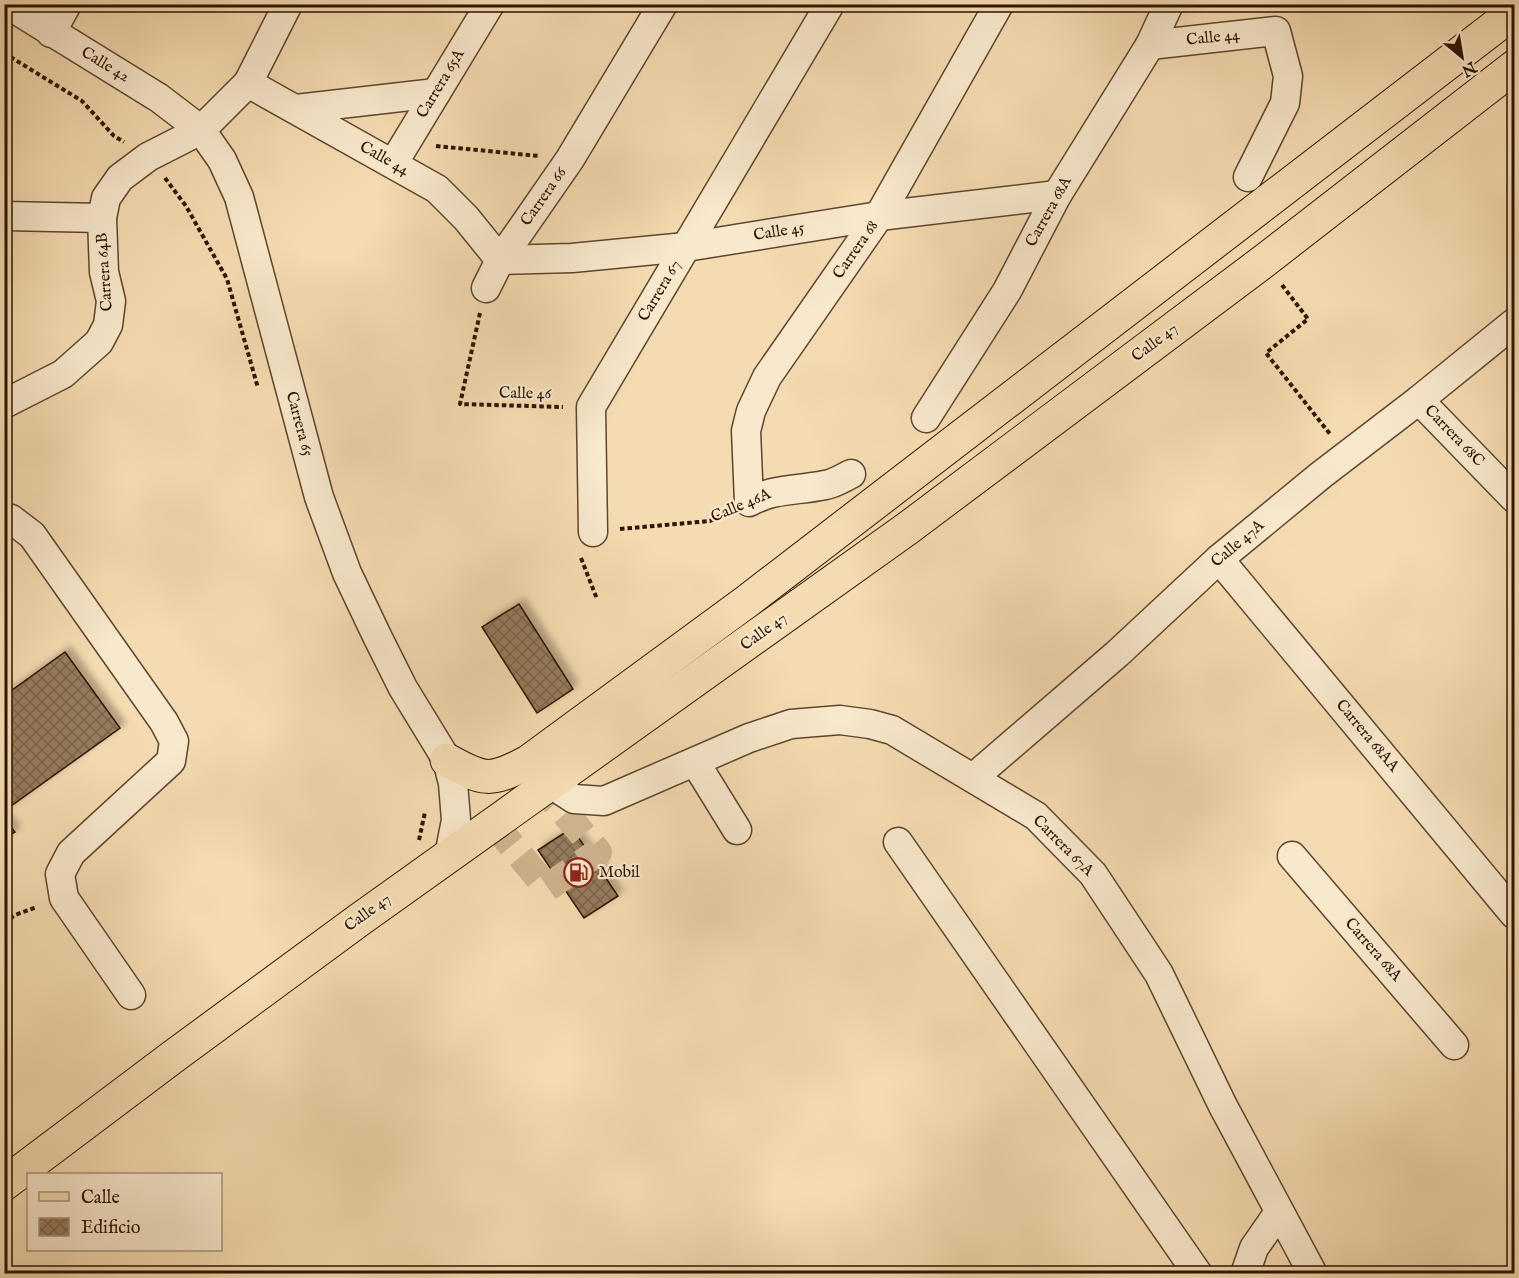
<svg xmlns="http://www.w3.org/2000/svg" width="1519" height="1278" viewBox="0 0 1519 1278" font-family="'IM FELL English',serif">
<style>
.building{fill:url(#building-cross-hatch);stroke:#2c1402;stroke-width:1.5;filter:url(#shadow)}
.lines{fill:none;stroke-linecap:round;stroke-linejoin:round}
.minor-tunnel{stroke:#cdb38e;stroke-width:28;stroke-dasharray:28 14;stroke-linecap:butt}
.minor-casing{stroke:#5e462e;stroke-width:31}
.major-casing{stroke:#2c1402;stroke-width:35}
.path{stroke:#2c1402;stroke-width:4;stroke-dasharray:4.5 3;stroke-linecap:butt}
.minor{stroke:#f8e8cc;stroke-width:28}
.major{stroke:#f5dbb1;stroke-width:33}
.labels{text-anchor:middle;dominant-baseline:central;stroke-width:4.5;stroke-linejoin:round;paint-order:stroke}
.street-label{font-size:16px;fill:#2c1402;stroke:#f8e8cc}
.poi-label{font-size:16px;fill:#2c1402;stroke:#f8e8cc;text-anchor:start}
</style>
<defs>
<pattern id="building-cross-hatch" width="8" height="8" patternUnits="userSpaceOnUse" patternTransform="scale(1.5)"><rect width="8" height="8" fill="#957b5d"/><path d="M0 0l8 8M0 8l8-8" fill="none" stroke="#7a644b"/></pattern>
<filter id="shadow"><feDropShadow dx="5.5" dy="-5.5" stdDeviation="3" flood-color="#0004"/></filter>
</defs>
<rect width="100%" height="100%" fill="#f5dbb1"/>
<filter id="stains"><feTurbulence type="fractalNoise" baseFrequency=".00333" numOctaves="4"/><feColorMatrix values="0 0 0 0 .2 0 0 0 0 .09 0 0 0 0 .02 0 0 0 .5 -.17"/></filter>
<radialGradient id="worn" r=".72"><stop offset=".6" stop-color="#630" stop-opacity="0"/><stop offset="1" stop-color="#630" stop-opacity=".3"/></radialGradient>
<g class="building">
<path d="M519,604L573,689L537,713L482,627Z"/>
<path d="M65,652L120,728L4,811V696Z"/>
<path d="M4,818L15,832L4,839Z"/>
<path d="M572,828L618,896L584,918L538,850Z"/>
</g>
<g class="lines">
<path class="minor-tunnel" d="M494,824L547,888L598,852L544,789"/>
<defs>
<g id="minor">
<path d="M7,4L159,98L201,130L222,160L239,197L319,497L347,573L377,636L403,688L447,760L453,783L456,820L449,856"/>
<path d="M51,33L67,4"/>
<path d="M1150,45L1276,31L1288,76L1285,103L1248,177"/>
<path d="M248,83L437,189L466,218L500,260L572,258L686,247L879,216L1057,195"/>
<path d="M296,109L436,93"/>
<path d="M393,164L490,4"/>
<path d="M4,216L102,218"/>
<path d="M486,288L500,260L570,159L663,4"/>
<path d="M1419,400L1514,498"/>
<path d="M4,404L63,374L99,342L108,325L111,301L104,272L102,218L106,198L120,178L148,157L201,130L248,83L288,4"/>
<path d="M926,418L1007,291L1057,195L1150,45L1169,4"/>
<path d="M851,474C843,478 834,484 825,485C797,491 775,488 749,502L746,431L751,411L767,377L879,216L999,4"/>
<path d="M4,517L11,519L32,535L164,722L174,741L171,761L71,853L60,874L64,898L131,995"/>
<path d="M593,532L591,407L830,4"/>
<path d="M1219,559L1514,914"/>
<path d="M695,762L737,830"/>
<path d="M973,778L1117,654L1219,559L1321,475L1419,400L1514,323"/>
<path d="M551,784L574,799L604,801L749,738L791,724L840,720L870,724L892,730L1036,816L1093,874L1159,974L1223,1106L1313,1274"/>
<path d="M898,842L1198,1274"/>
<path d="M1292,856L1454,1045"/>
<path d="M1245,1274L1254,1248L1279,1212"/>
</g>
<g id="major">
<path d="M447,760C484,781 491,782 528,762L746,602L1514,12"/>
<path d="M4,1184L174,1056L359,920L908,528L1264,261L1514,67"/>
</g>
</defs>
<use href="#minor" class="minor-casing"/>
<use href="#major" class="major-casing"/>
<g class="path">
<path d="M4,53L82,101L114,136L124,142"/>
<path d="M436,146L539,156"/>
<path d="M165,178L186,206L227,279L258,388"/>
<path d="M1282,285L1308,319L1266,353L1330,434"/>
<path d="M480,313L460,404L563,407"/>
<path d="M620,529L710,521L724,514"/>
<path d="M581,558L597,599"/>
<path d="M419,840L425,812"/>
<path d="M4,923L15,915L37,907"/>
</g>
<use href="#minor" class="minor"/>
<use href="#major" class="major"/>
</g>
<defs>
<symbol id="fuel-ring" viewBox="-11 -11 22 22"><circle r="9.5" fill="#f8e8cc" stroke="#8f2418" stroke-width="1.5"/><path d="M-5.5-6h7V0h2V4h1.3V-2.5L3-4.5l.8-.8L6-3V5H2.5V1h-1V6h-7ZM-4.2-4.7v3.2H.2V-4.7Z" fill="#8f2418"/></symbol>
</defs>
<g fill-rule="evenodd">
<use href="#fuel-ring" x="562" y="856" width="33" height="33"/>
</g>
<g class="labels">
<g class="street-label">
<text transform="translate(1213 38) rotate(-6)">Calle 44</text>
<text transform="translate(105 65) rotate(31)">Calle 42</text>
<text transform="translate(441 84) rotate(-59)">Carrera 65A</text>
<text transform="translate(384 159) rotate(29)">Calle 44</text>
<text transform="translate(544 197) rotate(-55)">Carrera 66</text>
<text transform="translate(1049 212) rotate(-61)">Carrera 68A</text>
<text transform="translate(779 232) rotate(-9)">Calle 45</text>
<text transform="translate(856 250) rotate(-55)">Carrera 68</text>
<text transform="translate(105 272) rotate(-94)">Carrera 64B</text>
<text transform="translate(660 291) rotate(-59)">Carrera 67</text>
<text transform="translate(1155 343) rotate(-37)">Calle 47</text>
<text transform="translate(525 394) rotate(1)">Calle 46</text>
<text transform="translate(299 424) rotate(75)">Carrera 65</text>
<text transform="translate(1454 436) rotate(46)">Carrera 68C</text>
<text transform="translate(741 506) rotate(-23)">Calle 46A</text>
<text transform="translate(1238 544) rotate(-40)">Calle 47A</text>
<text transform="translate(764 632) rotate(-36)">Calle 47</text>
<text transform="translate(1367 736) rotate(50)">Carrera 68AA</text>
<text transform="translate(1063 846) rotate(45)">Carrera 67A</text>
<text transform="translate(368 913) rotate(-36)">Calle 47</text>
<text transform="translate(1373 950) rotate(49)">Carrera 68A</text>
</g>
<g class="poi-label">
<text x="599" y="873">Mobil</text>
</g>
</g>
<rect width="1519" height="1278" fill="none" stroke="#f5dbb1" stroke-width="24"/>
<rect x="6" y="6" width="1507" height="1266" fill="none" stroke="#2c1402" stroke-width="3"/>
<rect x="12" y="12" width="1495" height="1254" fill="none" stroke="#2c1402" stroke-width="1.5"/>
<rect x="27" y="1173" width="195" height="78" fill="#f8e8cc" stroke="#a6937b" stroke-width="1.5"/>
<rect x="39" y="1192" width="30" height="9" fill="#f5dbb1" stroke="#a6937b" stroke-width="1.5"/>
<text x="81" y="1203" font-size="18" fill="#2c1402">Calle</text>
<rect x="39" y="1218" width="30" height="18" fill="url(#building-cross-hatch)" stroke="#a6937b" stroke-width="1.5"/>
<text x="81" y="1233" font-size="18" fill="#2c1402">Edificio</text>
<g transform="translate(1462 57) rotate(150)" stroke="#f8e8cc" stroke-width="4.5" paint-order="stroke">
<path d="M0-4.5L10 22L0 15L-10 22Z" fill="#2c1402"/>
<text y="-9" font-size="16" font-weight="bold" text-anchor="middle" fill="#2c1402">N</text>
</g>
<rect width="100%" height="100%" filter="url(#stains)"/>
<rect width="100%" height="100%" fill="url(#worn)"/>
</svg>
